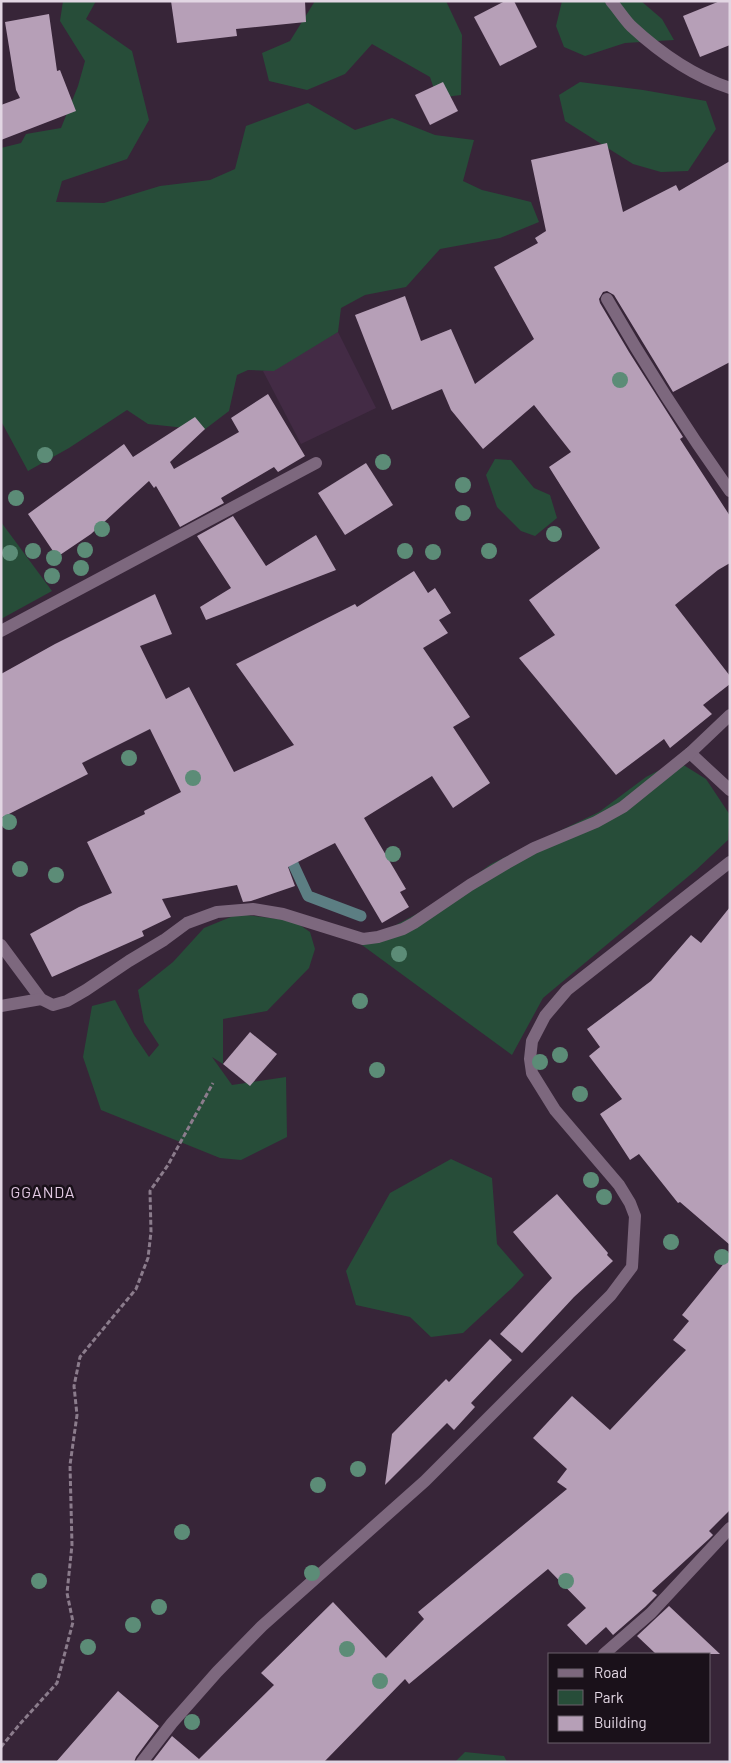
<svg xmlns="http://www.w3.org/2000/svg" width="731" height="1763" viewBox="0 0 731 1763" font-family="Barlow,sans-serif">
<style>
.built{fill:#432b45}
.green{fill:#274d39}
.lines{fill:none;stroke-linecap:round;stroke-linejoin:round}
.stream{stroke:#5c7e83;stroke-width:11}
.building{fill:#b69fb7}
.path{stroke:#8b7c8c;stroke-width:3;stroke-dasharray:5 2.5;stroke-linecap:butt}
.minor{stroke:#7d687e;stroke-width:12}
.tree{fill:#5c8c77}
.labels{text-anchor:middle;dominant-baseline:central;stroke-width:5;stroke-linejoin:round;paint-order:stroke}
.quarter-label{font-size:16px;letter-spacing:1px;fill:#e2c9e3;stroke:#1a111a}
</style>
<rect width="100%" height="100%" fill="#372538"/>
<path class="built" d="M338,332L376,408L301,444L263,371Z"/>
<g class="green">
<path d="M63,1H96L86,19L132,51L149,120L127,159L62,181L56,202L104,203L160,186L210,180L235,169L246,126L308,103L355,130L392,118L435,135L474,140L463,181L482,190L531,202L539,222L500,238L440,249L406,287L365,295L341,308L338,332L274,371L248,370L237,375L229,411L204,430L148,424L127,410L69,448L28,471L1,421V148L21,143L26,134L61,128L78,86L85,61L60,21Z"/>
<path d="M315,1H446L462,35L461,95L437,98L430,77L372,44L345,74L307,90L269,81L262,53L290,41Z"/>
<path d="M562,1H641L662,19L674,40L625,43L585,56L564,47L556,26Z"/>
<path d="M580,82L643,90L706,101L716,129L688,171L661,172L633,164L565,121L559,95Z"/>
<path d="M495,459L511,460L534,488L550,495L557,518L535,536L521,531L497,507L486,475Z"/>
<path d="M1,522L52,591L1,619Z"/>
<path d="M677,761L706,779L730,815L728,840L696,870L543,998L512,1055L351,937H368L394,926L439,902L491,864L599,812L646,777Z"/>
<path d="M238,914L294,921L310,932L315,949L309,968L267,1011L223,1019V1064L212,1057L232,1085L286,1077L287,1137L241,1160L220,1158L101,1110L83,1057L92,1006L115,1000L134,1035L149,1057L159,1045L144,1022L138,990L173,962L204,928Z"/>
<path d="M451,1159L492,1178L497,1244L524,1275L512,1288L463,1333L431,1337L410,1317L356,1305L346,1271L390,1193Z"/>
<path d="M465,1752L504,1756L507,1762H455Z"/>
</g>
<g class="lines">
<path class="stream" d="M289,855L308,896L361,916"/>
</g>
<g class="building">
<path d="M171,1H305L306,22L236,29L237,36L177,43Z"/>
<path d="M505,1H514L537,47L500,66L474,17Z"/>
<path d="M720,1H730V45L700,57L683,16Z"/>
<path d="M49,14L57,71L60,70L76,111L1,140V105L20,98L16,90L5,22Z"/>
<path d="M443,82L458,111L430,125L415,95Z"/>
<path d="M607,143L623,212L676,185L679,191L730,161V362L673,392L614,295L607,291L603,292L599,299L600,303L629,352L683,437L680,439L730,516V563L718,570L675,605L730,676V684L703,705L712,714L670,748L664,739L616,775L519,658L555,635L529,600L600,548L549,467L571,452L534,405L483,449L451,410L442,389L392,410L355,315L405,296L421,341L451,329L475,384L534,339L494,267L538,243L535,238L546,231L531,160Z"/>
<path d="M268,394L305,456L278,472L274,467L221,498L224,503L180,527L156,486L154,488L149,481L91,534L57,557L28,514L124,444L133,457L195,417L205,429L170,462L174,469L239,432L231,418Z"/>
<path d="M366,463L393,505L345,535L318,493Z"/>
<path d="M233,516L266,566L316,535L336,570L206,620L200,607L231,588L197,536Z"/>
<path d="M414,571L428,593L435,588L451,613L439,620L448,633L423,648L470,717L453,727L490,783L453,808L432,776L364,818L406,889L400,892L409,907L382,923L335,843L288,867L295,886L251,901L243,902L237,885L162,899L171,917L142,931L144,936L52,977L30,934L79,907L112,893L87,842L145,814L144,811L181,792L150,729L82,763L88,774L1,818V674L55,644L155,594L172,634L140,646L166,699L189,687L234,772L294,745L236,664L355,604L357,607Z"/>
<path d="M730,907V1245L680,1202L678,1203L639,1154L630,1160L600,1114L622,1099L589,1056L600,1047L587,1029L651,981L691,935L701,943Z"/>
<path d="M250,1032L277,1054L250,1086L223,1064Z"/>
<path d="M557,1194L608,1253L607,1255L613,1261L574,1297L522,1353L500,1334L552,1278L513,1232Z"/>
<path d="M730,1256V1510L709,1531L713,1535L709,1539L652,1591L657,1595L645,1607L613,1635L606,1627L586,1645L567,1625L586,1608L548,1569L409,1684L405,1679L324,1762H152L172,1736L199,1759L274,1685L261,1673L333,1602L386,1658L424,1619L418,1612L567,1489L557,1482L567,1469L533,1438L572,1396L610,1430L686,1350L673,1340L689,1321L682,1315Z"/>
<path d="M490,1339L512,1360L471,1403L475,1407L454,1430L447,1423L385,1485L392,1434L446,1379L449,1382Z"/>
<path d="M669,1606L720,1654H656L637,1636Z"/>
<path d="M118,1691L159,1726L136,1757L134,1762H56Z"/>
</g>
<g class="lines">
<path class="path" d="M1,1747L19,1725L57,1683L73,1622L67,1593L72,1545L70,1465L77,1415L74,1386L80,1357L136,1289L148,1258L151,1232L150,1191L168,1165L213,1083"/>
<g class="minor">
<path d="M611,1C618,9 624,19 631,26C659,52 693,76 730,88"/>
<path d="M607,299C645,365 686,429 730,491"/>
<path d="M1,631L316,463"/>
<path d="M690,753L730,790"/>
<path d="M1,945L41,999L53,1005L67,1001L86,990L129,961L164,940L187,923L217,912L253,909L283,914L363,939L378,937L403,929L414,923L470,885L507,863L534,848L596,822L623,807L690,753L730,715"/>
<path d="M1,1006L41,999"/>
<path d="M604,1654L651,1613L730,1528"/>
<path d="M142,1762L172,1723L217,1672L262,1626L425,1481L611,1295L632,1267L635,1216L630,1203L619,1185L555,1110L532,1073L530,1059L532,1041L545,1016L567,990L730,862"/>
</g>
</g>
<g class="tree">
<circle cx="620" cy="380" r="8"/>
<circle cx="45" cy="455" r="8"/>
<circle cx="383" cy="462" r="8"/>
<circle cx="463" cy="485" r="8"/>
<circle cx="16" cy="498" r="8"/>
<circle cx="463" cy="513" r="8"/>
<circle cx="102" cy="529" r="8"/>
<circle cx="554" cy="534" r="8"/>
<circle cx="85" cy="550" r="8"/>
<circle cx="33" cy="551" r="8"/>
<circle cx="405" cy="551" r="8"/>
<circle cx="489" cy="551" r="8"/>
<circle cx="433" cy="552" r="8"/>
<circle cx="10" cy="553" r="8"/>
<circle cx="54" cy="558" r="8"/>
<circle cx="81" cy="568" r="8"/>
<circle cx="52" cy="576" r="8"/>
<circle cx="129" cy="758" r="8"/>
<circle cx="193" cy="778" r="8"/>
<circle cx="9" cy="822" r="8"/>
<circle cx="393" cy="854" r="8"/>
<circle cx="20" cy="869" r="8"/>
<circle cx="56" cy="875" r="8"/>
<circle cx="399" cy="954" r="8"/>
<circle cx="360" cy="1001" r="8"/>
<circle cx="560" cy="1055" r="8"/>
<circle cx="540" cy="1062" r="8"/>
<circle cx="377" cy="1070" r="8"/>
<circle cx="580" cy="1094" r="8"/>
<circle cx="591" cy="1180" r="8"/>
<circle cx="604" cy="1197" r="8"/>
<circle cx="671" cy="1242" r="8"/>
<circle cx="722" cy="1257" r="8"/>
<circle cx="358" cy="1469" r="8"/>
<circle cx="318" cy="1485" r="8"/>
<circle cx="182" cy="1532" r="8"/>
<circle cx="312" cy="1573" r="8"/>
<circle cx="39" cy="1581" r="8"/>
<circle cx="566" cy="1581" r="8"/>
<circle cx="159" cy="1607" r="8"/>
<circle cx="133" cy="1625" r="8"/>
<circle cx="88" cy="1647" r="8"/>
<circle cx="347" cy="1649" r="8"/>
<circle cx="380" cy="1681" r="8"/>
<circle cx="192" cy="1722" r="8"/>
</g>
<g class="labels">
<g class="quarter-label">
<text x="43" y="1191">GGANDA</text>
</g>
</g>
<rect width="731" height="1763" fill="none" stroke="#e2d6e3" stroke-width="5"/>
<rect x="548" y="1653" width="162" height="90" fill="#1a111a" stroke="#6a606a"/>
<rect x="558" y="1669" width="25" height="8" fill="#7d687e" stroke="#6a606a"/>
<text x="594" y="1678" font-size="15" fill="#e2d6e3">Road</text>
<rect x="558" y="1690" width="25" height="15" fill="#274d39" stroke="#6a606a"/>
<text x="594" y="1703" font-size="15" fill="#e2d6e3">Park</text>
<rect x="558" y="1716" width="25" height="15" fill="#b69fb7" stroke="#6a606a"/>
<text x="594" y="1728" font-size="15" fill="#e2d6e3">Building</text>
</svg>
